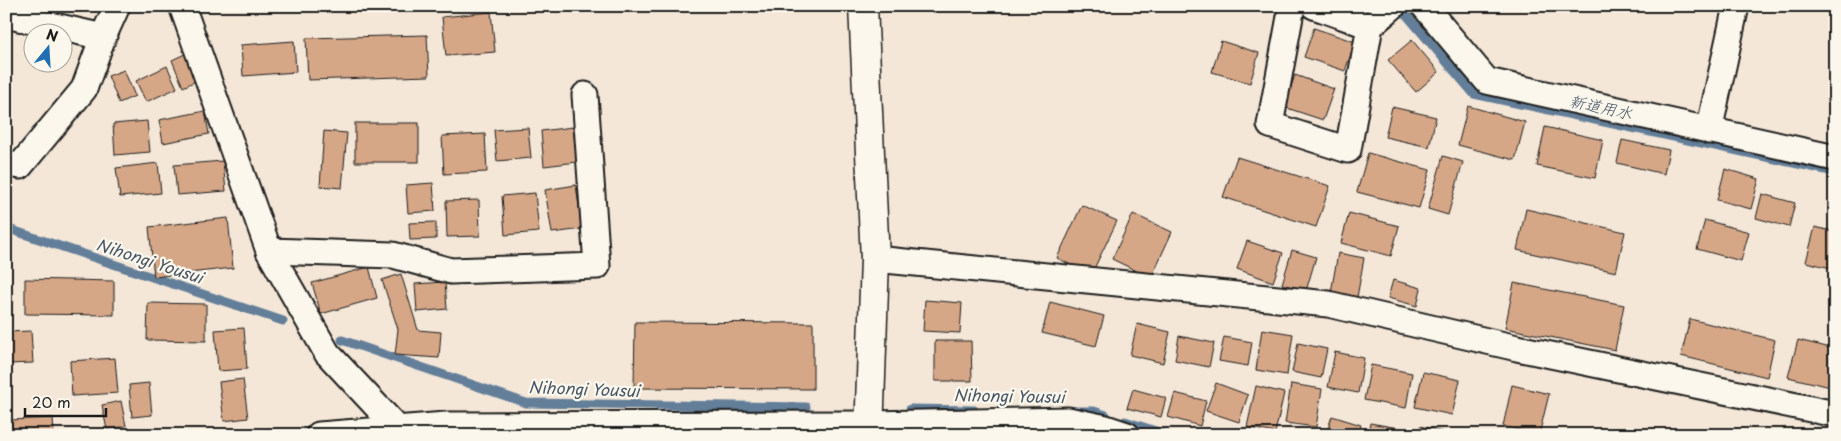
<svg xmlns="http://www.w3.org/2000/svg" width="1841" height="441" viewBox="0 0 1841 441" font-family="'Playpen Sans','Klee One',sans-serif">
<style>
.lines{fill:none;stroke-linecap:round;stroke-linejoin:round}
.stream{stroke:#637e99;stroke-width:9}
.building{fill:#d6a787;stroke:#1c1c1c}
.street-casing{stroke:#1c1c1c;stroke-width:29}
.secondary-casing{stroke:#1c1c1c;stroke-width:31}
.street{stroke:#fbf7ec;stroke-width:25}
.secondary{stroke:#fbf7ec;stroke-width:28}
.labels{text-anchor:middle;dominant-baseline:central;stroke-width:4.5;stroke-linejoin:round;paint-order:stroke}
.water-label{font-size:16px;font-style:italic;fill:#455565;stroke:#fbf7ec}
</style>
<rect width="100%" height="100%" fill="#f4e7d8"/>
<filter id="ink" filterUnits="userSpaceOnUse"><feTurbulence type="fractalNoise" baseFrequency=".02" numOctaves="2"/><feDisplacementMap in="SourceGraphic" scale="10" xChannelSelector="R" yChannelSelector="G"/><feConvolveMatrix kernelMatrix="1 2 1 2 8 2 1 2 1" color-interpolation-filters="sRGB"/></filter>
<g filter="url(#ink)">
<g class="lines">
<g class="stream">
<path d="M1399,6L1474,94L1835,172"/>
<path d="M6,228L283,321"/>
<path d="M342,340L526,403L806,407"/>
<path d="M910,409L974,410"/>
<path d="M1074,411H1094L1106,415"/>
<path d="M1125,421L1168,435"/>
</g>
</g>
<g class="building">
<path d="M354,6H421V7L354,8Z"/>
<path d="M491,12L495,52L446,56L442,17Z"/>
<path d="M1314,28L1355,42L1345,71L1304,57Z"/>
<path d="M427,35L429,76L308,80L306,38Z"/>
<path d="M1412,40L1439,72L1416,92L1388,60Z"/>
<path d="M294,41L296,72L243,76L241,45Z"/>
<path d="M1221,41L1259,53L1250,83L1212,72Z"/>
<path d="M187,53L198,80L183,87L172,60Z"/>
<path d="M167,66L177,88L146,102L136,81Z"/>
<path d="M124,70L135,96L119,103L108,76Z"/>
<path d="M1295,75L1334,89L1323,120L1284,107Z"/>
<path d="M1468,106L1525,122L1515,160L1458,145Z"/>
<path d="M1392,107L1436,117L1429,147L1385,137Z"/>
<path d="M205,111L209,134L163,143L159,120Z"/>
<path d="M147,121L150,152L115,155L113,124Z"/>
<rect x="355" y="123" width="64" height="39"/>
<path d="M573,127L577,162L544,166L541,131Z"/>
<path d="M1545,127L1603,140L1595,178L1537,166Z"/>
<path d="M528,128L531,158L497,161L494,130Z"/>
<path d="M324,131L347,133L342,188L320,186Z"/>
<path d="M485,134L487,172L444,174L442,136Z"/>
<path d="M1622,140L1669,150L1664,174L1617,163Z"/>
<path d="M1368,153L1430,170L1419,208L1357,192Z"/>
<path d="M1443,156L1463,162L1448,215L1428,209Z"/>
<path d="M1237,157L1330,186L1316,227L1223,197Z"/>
<path d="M223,161L226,191L177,195L174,165Z"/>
<path d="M158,163L161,193L120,197L116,168Z"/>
<path d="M1725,169L1759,179L1751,209L1717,200Z"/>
<path d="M433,183L435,211L408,213L406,185Z"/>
<path d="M576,185L582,229L552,233L545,190Z"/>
<path d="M535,193L539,232L505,235L502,196Z"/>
<path d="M1762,194L1795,203L1789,227L1756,218Z"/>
<path d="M479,200L480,236L447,237L446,201Z"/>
<path d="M1082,205L1117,221L1091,275L1057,258Z"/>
<path d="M1526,209L1625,232L1616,272L1517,250Z"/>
<path d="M1349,213L1399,226L1391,256L1341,243Z"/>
<path d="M1133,214L1172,232L1151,278L1112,259Z"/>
<path d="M228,218L233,268L154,277L149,227Z"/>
<path d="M1705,220L1749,232L1741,261L1697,249Z"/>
<path d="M436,222V239L410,240L409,223Z"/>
<path d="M1815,227L1835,232V269L1806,262Z"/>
<path d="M1247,241L1283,253L1273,282L1237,269Z"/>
<path d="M1292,250L1316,257L1306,291L1282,284Z"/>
<path d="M1338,253L1364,258L1356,303L1330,298Z"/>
<path d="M369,267L377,298L321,314L312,283Z"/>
<path d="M401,274L418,330L441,332L439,358L395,355L398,329L382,280Z"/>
<path d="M25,279L114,281V315L25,314Z"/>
<path d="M1393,280L1421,288L1417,306L1388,298Z"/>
<path d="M445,282L447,309L417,312L415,284Z"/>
<path d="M1514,283L1624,305L1615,350L1505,328Z"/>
<path d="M925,300L962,303L960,333L923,331Z"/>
<path d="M1050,302L1104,316L1096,346L1042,333Z"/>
<path d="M148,303L206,304V341L147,340Z"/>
<path d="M1690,319L1775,340L1767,377L1681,356Z"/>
<path d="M635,322L813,323V389L634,388Z"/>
<path d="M1137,324L1170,332L1163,363L1130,355Z"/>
<path d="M244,328L247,369L218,371L215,330Z"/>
<path d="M1262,329L1293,334L1287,375L1256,370Z"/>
<path d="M31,331L33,363L7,364L6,332Z"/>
<path d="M1179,336L1214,343L1209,367L1175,360Z"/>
<path d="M1224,337L1252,342L1248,366L1219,361Z"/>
<path d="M1798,340L1835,349V388L1788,377Z"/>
<path d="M935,341H971L972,381H935Z"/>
<path d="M1298,343L1327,349L1321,378L1292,372Z"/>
<path d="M1335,352L1364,358L1358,393L1328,387Z"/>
<path d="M115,358L118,393L72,396L70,361Z"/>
<path d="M1371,365L1412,373L1406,408L1364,400Z"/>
<path d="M1423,372L1460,380L1452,415L1415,407Z"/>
<path d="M243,379L248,418L224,421L219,382Z"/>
<path d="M149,383L152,415L132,417L129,385Z"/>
<path d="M1216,383L1248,395L1239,422L1206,411Z"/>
<path d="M1291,384L1322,389L1316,427L1285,423Z"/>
<path d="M1512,385L1549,394L1539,435L1503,426Z"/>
<path d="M1256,386L1284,393L1275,433L1247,427Z"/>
<path d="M1133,389L1166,398L1161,417L1127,408Z"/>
<path d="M1175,393L1206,401L1200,426L1168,417Z"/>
<path d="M121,401L126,426L107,430L102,405Z"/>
<path d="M1332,416L1361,425L1358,435H1326Z"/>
<path d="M53,418L54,435H12L11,420Z"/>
<path d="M1370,423L1410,430L1409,435H1368Z"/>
<path d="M1420,426L1455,435H1418Z"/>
</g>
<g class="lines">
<defs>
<g id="street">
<path d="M182,6L269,251L327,353L397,428L399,435"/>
<path d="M1292,6L1270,125L1348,150L1370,26L1393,6"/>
<path d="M1314,6L1370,26"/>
<path d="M1424,6L1487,81L1835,158"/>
<path d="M6,15L103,37L117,6"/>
<path d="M1709,131L1736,6"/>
<path d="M6,164L20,166L84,89L104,34"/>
<path d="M269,251L393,255L451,271L597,266L585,95"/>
<path d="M875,259L1328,304L1517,348L1835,414"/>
<path d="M319,435L446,425L870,424L1068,420L1106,428L1127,435"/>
</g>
<path id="secondary" d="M863,6L875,259L869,435"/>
</defs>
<use href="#street" class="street-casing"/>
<use href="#secondary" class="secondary-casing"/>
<use href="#street" class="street"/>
<use href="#secondary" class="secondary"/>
</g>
</g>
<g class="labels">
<g class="water-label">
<text transform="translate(1601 106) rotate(12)">新道用水</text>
<text transform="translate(150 260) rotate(18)">Nihongi Yousui</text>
<text transform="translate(584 388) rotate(2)">Nihongi Yousui</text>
<text transform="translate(1009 395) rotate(1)">Nihongi Yousui</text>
</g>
</g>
<rect width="1841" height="441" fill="none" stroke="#fbf7ec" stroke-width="25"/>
<rect x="12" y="12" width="1816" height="416" fill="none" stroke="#1c1c1c" stroke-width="2" filter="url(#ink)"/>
<g transform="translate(48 48) rotate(18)"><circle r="24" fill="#fbf7ec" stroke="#a29f99"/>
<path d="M0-4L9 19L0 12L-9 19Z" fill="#1f6fb2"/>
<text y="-8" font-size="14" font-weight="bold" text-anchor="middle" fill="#1c1c1c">N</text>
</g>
<path d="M25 408v8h81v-8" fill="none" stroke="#1c1c1c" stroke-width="2.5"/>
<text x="32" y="408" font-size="15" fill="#1c1c1c" stroke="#fbf7ec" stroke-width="4" paint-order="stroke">20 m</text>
</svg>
